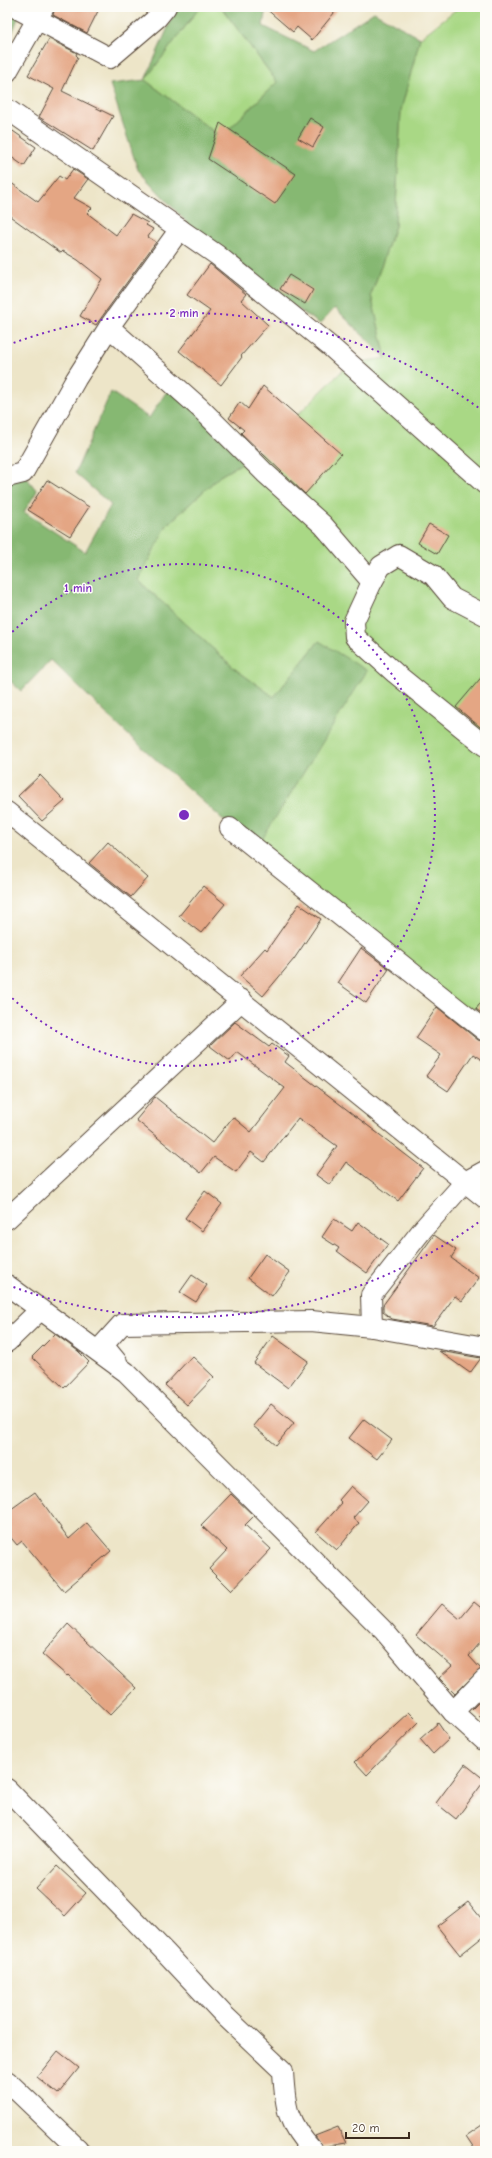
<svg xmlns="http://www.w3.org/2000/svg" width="492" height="2158" viewBox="0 0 492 2158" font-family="'Comic Neue',sans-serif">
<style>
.green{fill:#a9d885;stroke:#728152}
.forest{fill:#86b872;stroke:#607148}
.building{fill:#e4a684}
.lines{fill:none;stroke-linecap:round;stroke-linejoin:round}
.minor-casing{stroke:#564638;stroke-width:22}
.minor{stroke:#fff;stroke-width:20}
.ring{fill:none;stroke:#7b2cbf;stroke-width:2;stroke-dasharray:2 4}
.centre{fill:#7b2cbf;stroke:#fdfcf7;stroke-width:2}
.ring-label{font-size:12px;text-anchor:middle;font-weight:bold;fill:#7b2cbf;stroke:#fdfcf7;stroke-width:3;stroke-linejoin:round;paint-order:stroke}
</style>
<rect width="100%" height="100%" fill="#fdfcf7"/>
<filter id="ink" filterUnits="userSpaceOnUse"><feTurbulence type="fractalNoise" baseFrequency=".025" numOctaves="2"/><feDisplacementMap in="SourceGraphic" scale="8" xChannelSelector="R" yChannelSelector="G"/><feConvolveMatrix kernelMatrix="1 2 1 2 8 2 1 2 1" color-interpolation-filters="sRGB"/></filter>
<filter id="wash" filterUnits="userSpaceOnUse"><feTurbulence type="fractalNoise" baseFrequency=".012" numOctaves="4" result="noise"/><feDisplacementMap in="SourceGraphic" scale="16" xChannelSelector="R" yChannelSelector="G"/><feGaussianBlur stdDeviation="0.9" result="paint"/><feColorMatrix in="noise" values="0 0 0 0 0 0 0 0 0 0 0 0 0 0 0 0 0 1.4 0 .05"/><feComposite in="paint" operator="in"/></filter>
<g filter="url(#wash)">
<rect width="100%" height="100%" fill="#ede5c8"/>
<g class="green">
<path d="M200,7H221L277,82L221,137L145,80Z"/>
<path d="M459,7H485V1031L256,849L319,641L274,697L235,669L138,580L167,525L220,476L259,453L349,364L386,358L371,295L395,226L401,110L420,38Z"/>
</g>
<g class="forest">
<path d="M7,7L21,11L7,46Z"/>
<path d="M177,7H200L145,80L221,137L277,82L221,7H266L263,26L314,51L374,12L420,38L401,110L395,226L371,295L386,358L335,308L320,324L217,255L138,170L110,84L145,80Z"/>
<path d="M171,385L259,453L220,476L167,525L138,580L235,669L274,697L319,641L367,671L256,849L125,732L51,660L21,691L7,678V477L23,473L37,491L24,512L85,552L111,505L75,473L111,392L149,418Z"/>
</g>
<g id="blocks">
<g class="building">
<path d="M55,7H100L87,33L53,15Z"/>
<path d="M264,7H339L312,40L297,27L293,32Z"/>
<path d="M49,39L77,53L76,55L78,57L62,91L113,116L93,151L39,117L54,89L28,75Z"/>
<path d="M310,118L324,127L313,147L298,138Z"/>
<path d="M220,123L296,174L275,204L208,159Z"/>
<path d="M7,127L36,147L24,166L7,154Z"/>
<path d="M73,169L88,179L74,198L92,208L87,213L116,235L131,214L148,223L146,225L153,229L148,237L156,242L96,325L80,316L102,279L78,260L63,251L61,253L7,214V180L38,202L59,176L65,180Z"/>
<path d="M210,264L246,294L241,300L268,325L241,356L242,357L221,385L179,351L210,311L187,295Z"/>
<path d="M289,275L313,290L305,304L280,289Z"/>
<path d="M263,386L341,454L305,494L241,433L244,430L229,418L240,402L248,409Z"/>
<path d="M47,480L89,507L70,536L28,510Z"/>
<path d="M429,524L448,535L437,554L418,543Z"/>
<path d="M485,673V731L456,707Z"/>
<path d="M40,775L65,801L42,821L18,796Z"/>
<path d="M108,842L148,878L131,897L89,863Z"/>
<path d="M203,886L225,904L201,933L179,916Z"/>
<path d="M299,904L321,919L294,959L263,996L240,976L265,948L267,950Z"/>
<path d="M361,948L389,969L366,1003L338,983Z"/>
<path d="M485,997V1016L476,1009Z"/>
<path d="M437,1007L478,1040L485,1042V1062L473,1054L448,1091L426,1076L441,1055L416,1038Z"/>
<path d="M235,1022L269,1047L272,1044L289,1056L285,1062L423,1168L398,1201L346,1162L330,1185L316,1175L337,1146L298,1118L264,1162L251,1152L236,1172L214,1157L201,1173L136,1120L155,1097L212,1143L233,1117L251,1132L285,1088L237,1052L230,1061L210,1046Z"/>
<path d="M205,1191L222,1204L202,1231L185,1218Z"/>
<path d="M334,1219L352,1231L358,1222L388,1244L367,1273L337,1251L339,1248L322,1237Z"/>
<path d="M434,1235L456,1250L451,1258L479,1278L462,1301L455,1296L433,1326L392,1319L383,1312V1305Z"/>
<path d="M265,1254L290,1272L272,1296L248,1278Z"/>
<path d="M192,1275L207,1285L196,1302L180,1292Z"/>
<path d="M55,1334L78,1351L89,1362L64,1388L32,1357Z"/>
<path d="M273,1336L308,1361L288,1388L254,1363Z"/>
<path d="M439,1351L481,1358L470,1373Z"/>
<path d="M192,1356L214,1377L187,1405L165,1385Z"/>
<path d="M271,1404L294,1423L276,1445L253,1426Z"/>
<path d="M364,1419L392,1440L377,1459L349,1438Z"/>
<path d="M351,1486L368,1501L353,1518L359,1523L337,1550L316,1532L342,1503L339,1500Z"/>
<path d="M35,1492L69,1539L87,1523L111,1551L64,1591L22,1541L17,1545L7,1533V1512Z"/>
<path d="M231,1494L254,1516L245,1525L271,1549L231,1591L209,1569L227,1550L201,1525Z"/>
<path d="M474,1602L485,1611V1637L469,1656L481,1669L455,1694L439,1678L452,1666L416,1635L442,1604L460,1619Z"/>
<path d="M68,1624L136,1688L110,1715L68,1675L67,1676L42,1654Z"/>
<path d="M485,1696V1722L472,1709Z"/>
<path d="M409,1712L419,1722L367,1775L355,1762Z"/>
<path d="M438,1723L449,1739L433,1754L420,1739Z"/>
<path d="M465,1764L485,1780L456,1819L436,1803Z"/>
<path d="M57,1866L86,1893L65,1916L36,1889Z"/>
<path d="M468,1902L485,1923V1935L460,1955L437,1926Z"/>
<path d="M58,2051L79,2068L58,2094L37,2077Z"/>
<path d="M485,2123V2151H476L466,2136Z"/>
<path d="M338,2127L346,2143L323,2147L315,2136Z"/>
</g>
</g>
</g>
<g filter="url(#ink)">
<use href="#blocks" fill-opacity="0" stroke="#564638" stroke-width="1"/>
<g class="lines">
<defs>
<g id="minor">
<path d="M14,7L110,58L157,18L166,7"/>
<path d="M7,72L44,7"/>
<path d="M7,109L217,255L331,347L485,484"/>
<path d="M109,327L200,408L265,473L323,525L372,582"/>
<path d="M7,477L23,473L76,379L109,327L180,229"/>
<path d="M485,615L452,598L433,575L399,555L381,566L372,582L354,621L355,637L395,673L485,746"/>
<path d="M7,812L485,1198"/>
<path d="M230,828L485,1031"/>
<path d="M7,1219L242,1000"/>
<path d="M7,1285L126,1372L384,1631L453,1712L485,1741"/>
<path d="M372,1327L371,1295L423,1229L465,1182L485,1171"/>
<path d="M7,1342L40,1310"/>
<path d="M117,1362L103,1345L122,1324L311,1321L372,1327L485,1347"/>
<path d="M453,1712L485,1679"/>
<path d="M7,1789L166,1953L225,2016L283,2071C285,2108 287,2123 313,2151"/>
<path d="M7,2081L78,2149V2151"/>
</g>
</defs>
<use href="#minor" class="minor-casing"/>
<use href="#minor" class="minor"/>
</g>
</g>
<g class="ring">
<path d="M8 636A251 251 0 1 1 8 994"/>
<path d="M483 1219A502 502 0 0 1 8 1285M8 345A502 502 0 0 1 483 411"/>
</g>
<circle cx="184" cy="815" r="6" class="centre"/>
<g class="ring-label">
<text x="184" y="317">2 min</text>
<text x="78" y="592">1 min</text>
</g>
<rect width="492" height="2158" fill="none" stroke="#fdfcf7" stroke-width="24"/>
<path d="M346 2132v6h63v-6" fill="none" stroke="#3b2a1e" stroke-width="2"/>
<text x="352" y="2132" font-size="12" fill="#3b2a1e" stroke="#fdfcf7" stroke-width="3" paint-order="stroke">20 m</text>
</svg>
